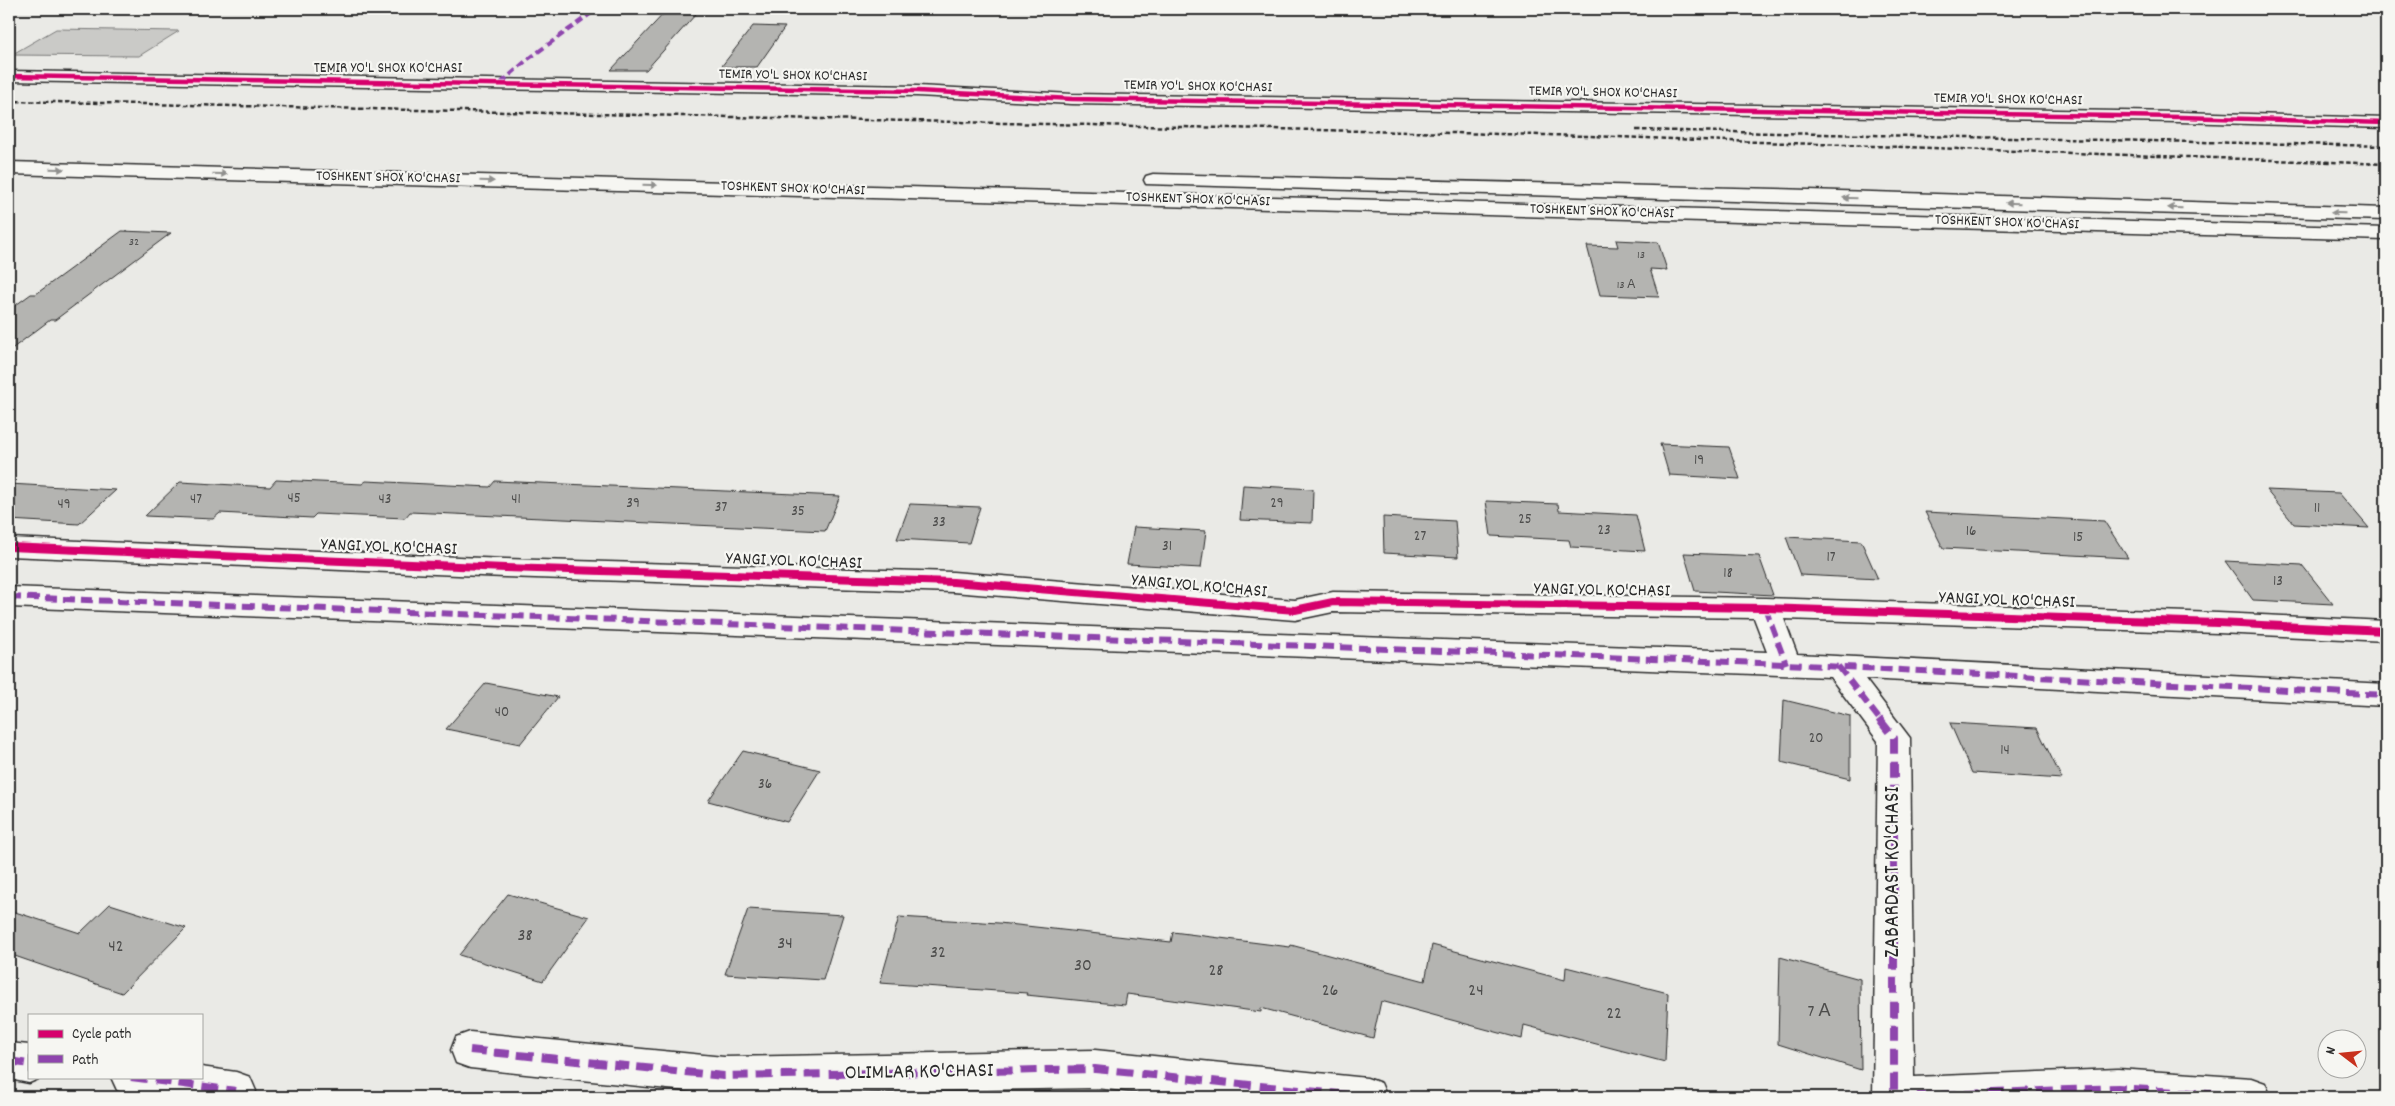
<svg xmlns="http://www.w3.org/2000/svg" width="2395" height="1106" viewBox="0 0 2395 1106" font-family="Dekko,sans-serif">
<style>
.green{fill:#cacac7;stroke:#7a7a79}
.building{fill:#b4b4b1;stroke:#2b2b2b}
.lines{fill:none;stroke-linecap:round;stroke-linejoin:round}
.minor-casing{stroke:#2b2b2b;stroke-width:3}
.highway-casing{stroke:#2b2b2b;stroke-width:3}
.minor{fill:#f6f6f2;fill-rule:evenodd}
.highway{fill:#f6f6f2;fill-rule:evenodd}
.rail{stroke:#2b2b2b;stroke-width:2.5;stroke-dasharray:4.5 2.5;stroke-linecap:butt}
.quiet-far2{stroke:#8e44ad;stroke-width:4;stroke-dasharray:8 4;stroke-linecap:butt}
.quiet-far1{stroke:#8e44ad;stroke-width:6;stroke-dasharray:12 6;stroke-linecap:butt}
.quiet{stroke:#8e44ad;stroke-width:8;stroke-dasharray:16 8;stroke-linecap:butt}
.cycleway-far1-casing{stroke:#f6f6f2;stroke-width:6}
.cycleway-casing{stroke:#f6f6f2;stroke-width:11}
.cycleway-far1{stroke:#d6006c;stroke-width:4.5}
.cycleway{stroke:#d6006c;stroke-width:8}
.oneway{fill:#90908e}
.labels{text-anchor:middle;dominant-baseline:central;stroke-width:4.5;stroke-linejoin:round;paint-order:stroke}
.far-number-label{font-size:12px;fill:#4d4d4c}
.far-street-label{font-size:15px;fill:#2b2b2b;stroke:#f6f6f2}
.number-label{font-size:15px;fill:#4d4d4c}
.street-label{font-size:18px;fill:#2b2b2b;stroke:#f6f6f2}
.near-number-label{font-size:18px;fill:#4d4d4c}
.near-street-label{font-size:21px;fill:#2b2b2b;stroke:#f6f6f2}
</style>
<rect width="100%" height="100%" fill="#eaeae6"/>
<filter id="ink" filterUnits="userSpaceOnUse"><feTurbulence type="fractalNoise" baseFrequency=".02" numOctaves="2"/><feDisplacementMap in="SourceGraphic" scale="10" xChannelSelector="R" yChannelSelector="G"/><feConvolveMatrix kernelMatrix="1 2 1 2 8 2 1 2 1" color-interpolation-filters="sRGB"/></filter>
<g filter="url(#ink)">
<path class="green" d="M56,29L179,31L139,56L11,55Z"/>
<g class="building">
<path d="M668,9H691L696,14L646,70H611Z"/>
<path d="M753,26L785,27L757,67H721Z"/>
<path d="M122,231L171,233L55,320H50L9,351V310L31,294H36Z"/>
<path d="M1616,240L1658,242L1667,270L1650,269L1659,297L1600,295L1587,246L1618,247Z"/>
<path d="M1660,444L1729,447L1740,479L1669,475Z"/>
<path d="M276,480L362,484L366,481L490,487L495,481L840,496L825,531L410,512L405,518L316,514L312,518L220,513L213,519L145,516L180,482L270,487Z"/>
<path d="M9,484L116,490L79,524L9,520Z"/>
<path d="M1243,485L1313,489L1312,523L1240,520Z"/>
<path d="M2266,490L2339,493L2369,528L2294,524Z"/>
<path d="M1486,501L1558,504L1559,511L1636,515L1645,551L1571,547L1569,540L1491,536Z"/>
<path d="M910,504L980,507L969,543L897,539Z"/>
<path d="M1925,512L2104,521L2128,558L1943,548Z"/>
<path d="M1383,517L1455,521L1458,557L1384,553Z"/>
<path d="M1134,527L1206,531L1201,568L1127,564Z"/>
<path d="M1786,537L1861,541L1878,579L1800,575Z"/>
<path d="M1684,553L1759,556L1773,595L1695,591Z"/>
<path d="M2225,561L2302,565L2333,604L2253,600Z"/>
<path d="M486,683L558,697L520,744L446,729Z"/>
<path d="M1784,700L1850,716V779L1781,762Z"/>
<path d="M1950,723L2037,728L2062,779L1972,773Z"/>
<path d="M743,751L820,770L787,822L708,801Z"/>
<path d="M508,894L589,917L543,981L459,955Z"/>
<path d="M110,904L186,928L122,993L9,954V910L80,933Z"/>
<path d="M748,909L843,915L823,980L725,974Z"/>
<path d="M899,917L999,923L1171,942L1173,932L1290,947L1291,945L1425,981L1432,945L1565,980L1566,967L1668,993L1665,1062L1524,1025L1522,1039L1381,1001L1373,1038L1261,1008V1012L1127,994L1125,1005L1026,995L1027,993L880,983Z"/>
<path d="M1780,957L1860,979L1861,1070L1778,1044Z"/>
</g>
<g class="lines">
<defs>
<g id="minor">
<path d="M9,71L917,86L1072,94L2180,112L2386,118V128L2180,122L1072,104L917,96L9,81Z"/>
<path d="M9,538L505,559L953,572L1295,600L1333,592L1765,598L2218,613L2386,621V641L2218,633L1784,619L1797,654L2386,684V706L1865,679L1910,738L1914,1077L2118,1069L2251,1078L2265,1083L2271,1097H1873L1878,741L1830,677L9,607V587L1767,652L1754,618L1333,612L1295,620L953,592L505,577L9,556Z"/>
<path d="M470,1032L724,1057L1095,1050L1367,1078L1381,1083L1387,1097H1185L1095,1088L724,1095L470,1068L456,1063L451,1050L456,1037Z"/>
<path d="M9,1043L29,1045V1077H43L29,1083L9,1079Z"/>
<path d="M201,1067L236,1072L250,1077L256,1091L253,1097L131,1096L117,1090L111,1077H201Z"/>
</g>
<g id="highway">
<path d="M9,162L2386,228V240L9,174Z"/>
<path d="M1153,174L1776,189L2386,208V220L1146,184L1144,180L1146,176Z"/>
</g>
</defs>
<use href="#minor" class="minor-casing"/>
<use href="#highway" class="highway-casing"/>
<use href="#minor" class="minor"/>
<use href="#highway" class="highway"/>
<g class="rail">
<path d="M9,101L1589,136L2386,164"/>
<path d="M1636,130L2386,146"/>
</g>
<path class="quiet-far2" d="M501,83L527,60L597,9"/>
<g class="quiet-far1">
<path d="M9,597L1786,664L2386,695"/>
<path d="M1765,608L1786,664"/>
<path d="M1838,666L1880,720"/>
</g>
<g class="quiet">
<path d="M1879,719L1894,738V1097"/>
<path d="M470,1050L724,1076L1095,1069L1367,1097"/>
<path d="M9,1061L29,1064"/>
<path d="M131,1077L236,1091"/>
<path d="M1893,1097L2118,1088L2251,1097"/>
</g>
<defs>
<path id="cycleway-far1" d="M9,76L917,91L1072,99L2180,117L2386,123"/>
<path id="cycleway" d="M9,547L505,568L953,582L1295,610L1333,602L1765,608L2218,623L2386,631"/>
</defs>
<use href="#cycleway-far1" class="cycleway-far1-casing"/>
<use href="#cycleway" class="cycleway-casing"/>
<use href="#cycleway-far1" class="cycleway-far1"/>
<use href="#cycleway" class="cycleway"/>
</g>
<defs><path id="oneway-solid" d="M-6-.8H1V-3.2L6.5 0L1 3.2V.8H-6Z" transform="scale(1.25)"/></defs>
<g class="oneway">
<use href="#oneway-solid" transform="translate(57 169) rotate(1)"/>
<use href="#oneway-solid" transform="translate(220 174) rotate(1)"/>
<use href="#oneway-solid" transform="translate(487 181) rotate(1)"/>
<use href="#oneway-solid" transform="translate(650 185) rotate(1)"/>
<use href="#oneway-solid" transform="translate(1850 198) rotate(-178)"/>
<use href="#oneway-solid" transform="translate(2013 203) rotate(-178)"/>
<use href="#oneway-solid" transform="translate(2175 208) rotate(-178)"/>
<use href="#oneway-solid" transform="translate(2338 213) rotate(-179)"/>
</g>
</g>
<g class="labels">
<g class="far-number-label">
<text x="134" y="242">32</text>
<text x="1641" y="255">13</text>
<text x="1626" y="285">13 А</text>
</g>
<g class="far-street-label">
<text x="388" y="69">TEMIR YO'L SHOX KO'CHASI</text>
<text transform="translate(793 76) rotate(1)">TEMIR YO'L SHOX KO'CHASI</text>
<text transform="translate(1198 87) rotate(1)">TEMIR YO'L SHOX KO'CHASI</text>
<text transform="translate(1603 93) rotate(1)">TEMIR YO'L SHOX KO'CHASI</text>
<text transform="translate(2008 100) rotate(1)">TEMIR YO'L SHOX KO'CHASI</text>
<text transform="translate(388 178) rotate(1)">TOSHKENT SHOX KO'CHASI</text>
<text transform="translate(793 189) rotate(2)">TOSHKENT SHOX KO'CHASI</text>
<text transform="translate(1198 200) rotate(2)">TOSHKENT SHOX KO'CHASI</text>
<text transform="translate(1602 212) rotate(2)">TOSHKENT SHOX KO'CHASI</text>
<text transform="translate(2007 223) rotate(2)">TOSHKENT SHOX KO'CHASI</text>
</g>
<g class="number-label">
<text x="1699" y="461">19</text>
<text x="294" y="499">45</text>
<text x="196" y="500">47</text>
<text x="385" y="500">43</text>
<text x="516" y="500">41</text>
<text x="633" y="504">39</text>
<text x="1277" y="504">29</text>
<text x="64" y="505">49</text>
<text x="721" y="508">37</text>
<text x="2317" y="509">11</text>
<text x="798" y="512">35</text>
<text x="1525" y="520">25</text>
<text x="939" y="523">33</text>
<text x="1604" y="531">23</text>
<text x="1971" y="532">16</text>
<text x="1420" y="537">27</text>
<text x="2078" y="538">15</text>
<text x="1167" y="547">31</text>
<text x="1831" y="558">17</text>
<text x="1728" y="574">18</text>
<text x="2278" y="582">13</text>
<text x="502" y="713">40</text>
<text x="1816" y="739">20</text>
<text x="2005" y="751">14</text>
<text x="765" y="785">36</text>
</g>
<g class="street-label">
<text transform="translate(389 548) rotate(2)">YANGI YOL KO'CHASI</text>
<text transform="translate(794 562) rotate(2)">YANGI YOL KO'CHASI</text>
<text transform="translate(1199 587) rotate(5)">YANGI YOL KO'CHASI</text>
<text transform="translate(1602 591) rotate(1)">YANGI YOL KO'CHASI</text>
<text transform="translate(2007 601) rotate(2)">YANGI YOL KO'CHASI</text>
</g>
<g class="near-number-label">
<text x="525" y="936">38</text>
<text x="785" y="944">34</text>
<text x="116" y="947">42</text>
<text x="938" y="953">32</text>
<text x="1083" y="966">30</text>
<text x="1216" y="971">28</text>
<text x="1330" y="991">26</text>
<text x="1476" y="991">24</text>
<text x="1819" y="1012">7 А</text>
<text x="1614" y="1014">22</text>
</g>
<g class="near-street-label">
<text transform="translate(1894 872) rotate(-90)">ZABARDAST KO'CHASI</text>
<text transform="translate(919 1073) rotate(-1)">OLIMLAR KO'CHASI</text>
</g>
</g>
<rect width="2395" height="1106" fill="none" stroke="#f6f6f2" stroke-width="30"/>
<rect x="15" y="15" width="2365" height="1076" fill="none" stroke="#2b2b2b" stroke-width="2" filter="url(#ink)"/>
<rect x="28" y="1014" width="175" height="65" fill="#f6f6f2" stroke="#a5a5a2"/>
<rect x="38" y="1030" width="25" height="8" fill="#d6006c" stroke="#a5a5a2"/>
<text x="72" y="1038" font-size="15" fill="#2b2b2b">Cycle path</text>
<rect x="38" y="1055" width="25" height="8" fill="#8e44ad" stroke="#a5a5a2"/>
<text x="72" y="1064" font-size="15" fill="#2b2b2b">Path</text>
<g transform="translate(2342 1054) rotate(286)"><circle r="24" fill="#f6f6f2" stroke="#a5a5a2"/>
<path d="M0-4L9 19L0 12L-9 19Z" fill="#c8321e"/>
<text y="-8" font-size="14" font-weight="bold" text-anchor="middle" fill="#2b2b2b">N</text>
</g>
</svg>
